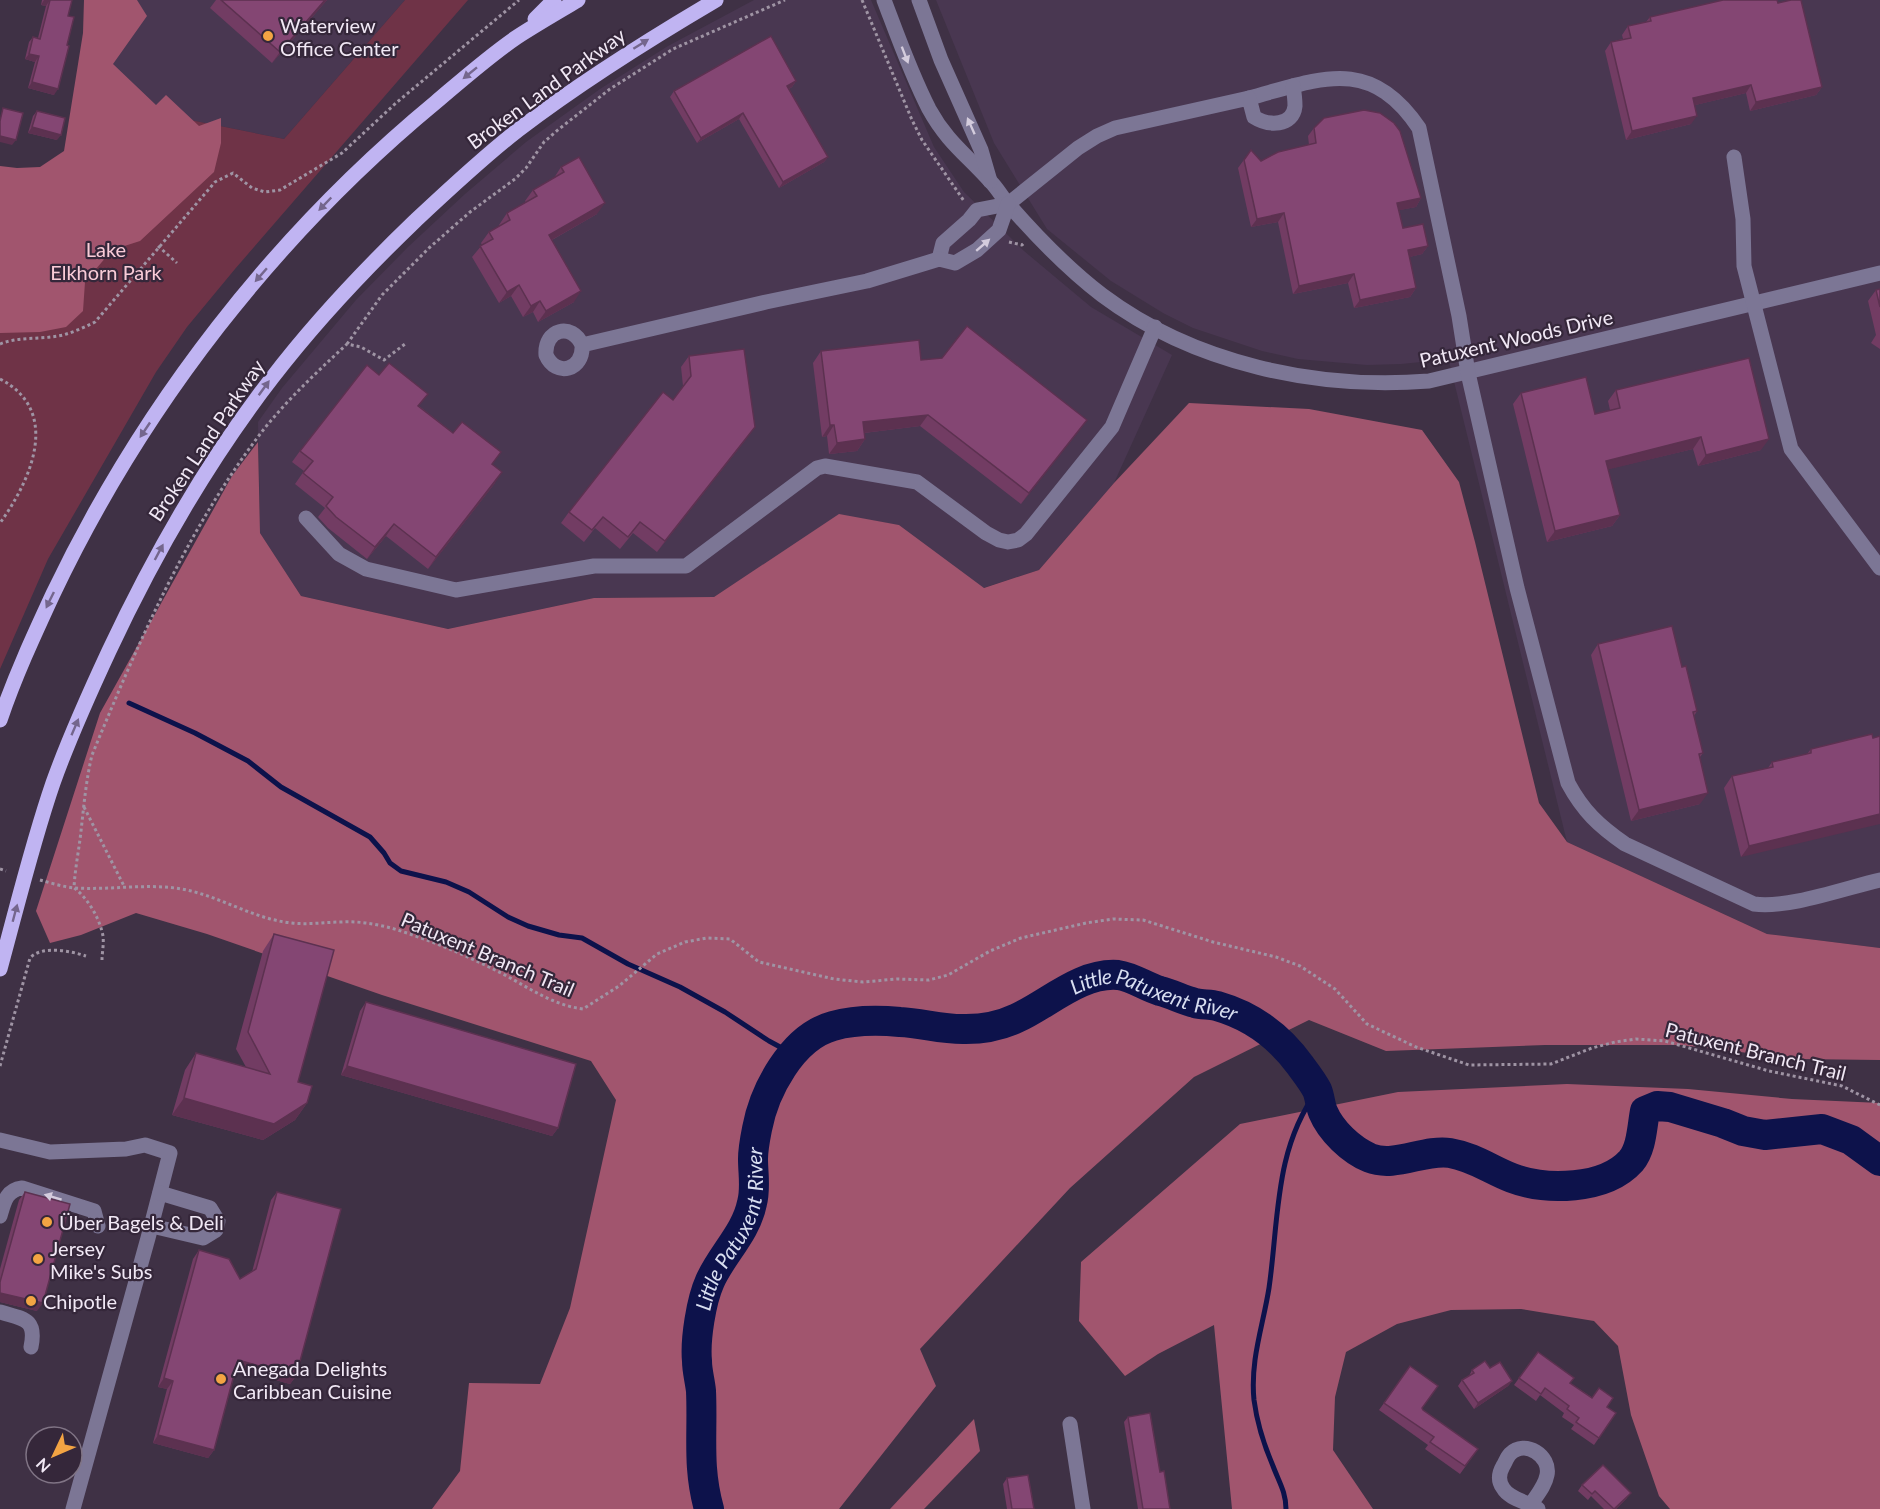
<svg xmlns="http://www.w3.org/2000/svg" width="1880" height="1509" viewBox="0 0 1880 1509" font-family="Lato,sans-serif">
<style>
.built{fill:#493751}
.green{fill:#6f3347}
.forest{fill:#a1556e}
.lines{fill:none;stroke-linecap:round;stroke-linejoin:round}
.stream{stroke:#0d124b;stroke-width:5}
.river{stroke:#0d124b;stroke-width:30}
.path{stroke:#9f94a4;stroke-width:3;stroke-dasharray:3 3;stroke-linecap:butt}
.minor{stroke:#7c7695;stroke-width:15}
.major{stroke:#c0b4f2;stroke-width:15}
.wall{fill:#723c63}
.shaded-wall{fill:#5c3150}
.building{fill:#844673;stroke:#5c3150;stroke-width:1.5}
.oneway{fill:#74668d}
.oneway2{fill:#d4ccdd}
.poi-dot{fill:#f3a443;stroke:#35273a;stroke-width:2}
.labels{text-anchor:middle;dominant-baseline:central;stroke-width:4.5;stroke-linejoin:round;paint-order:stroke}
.poi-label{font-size:20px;fill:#f1e8f5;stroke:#35273a;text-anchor:start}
.street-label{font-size:20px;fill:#f1e8f5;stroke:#35273a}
.park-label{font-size:20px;fill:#f9cbd7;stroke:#35273a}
.water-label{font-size:21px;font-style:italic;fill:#d7ddf0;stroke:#35273a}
</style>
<rect width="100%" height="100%" fill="#3f3145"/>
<g class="built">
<path d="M87,0H405L284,139L81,98Z"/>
<path d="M754,0H871L934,147L964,192L1024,251L1091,307L1172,355L1114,483L1039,570L983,588L899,525L839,515L714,597L594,598L448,629L301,596L260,533L258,422L282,388L356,300L408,247L465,194L526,142L600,89L668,46Z"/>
<path d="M936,0H1880V948L1767,934L1567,842L1448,357L1431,361L1401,364L1367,365L1298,359L1262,351L1193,328L1163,313L1111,281L1047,229L994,143Z"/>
</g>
<path class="green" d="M405,0H468L235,269L187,327L156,372L48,559L0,669V178L75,159L81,98L284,139Z"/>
<g class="forest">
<path d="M84,0H137L147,16L113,64L156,105L166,95L199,126L221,118V143L214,172L140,241L112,250L85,282L83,311L66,327L40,332L0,333V166L17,168L40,167L64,151L83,33Z"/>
<path d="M1189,403L1309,409L1422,430L1459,482L1475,542L1539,803L1567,842L1767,934L1880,948V1060L1798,1059L1681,1045H1545L1386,1051L1309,1020L1194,1077L1070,1188L920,1349L936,1386L839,1509H432L460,1471L469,1383L540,1384L570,1308L616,1100L591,1061L382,995L207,934L136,913L81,935L50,943L36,911L100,713L232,476L258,442L260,533L301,596L448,629L594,598L714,597L839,514L899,525L984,588L1039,570L1114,483Z"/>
<path d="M1567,1084L1688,1089L1792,1099L1880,1103V1509H1670L1659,1496L1631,1415L1618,1346L1594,1321L1521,1309L1451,1310L1397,1324L1346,1352L1335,1397L1333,1450L1373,1509H1232L1214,1325L1158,1354L1125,1376L1079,1321L1081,1262L1240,1124L1398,1092Z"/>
<path d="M974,1419L980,1451L924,1509H890Z"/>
</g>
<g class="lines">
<g class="stream">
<path d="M129,703L195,733L248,761L281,787L370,837L384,853L390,863L401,871L446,882L469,892L508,917L528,926L559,935L582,938L628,964L680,987L725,1012L769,1041L793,1054"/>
<path d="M1286,1509C1286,1492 1279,1482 1273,1466C1264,1445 1257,1423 1254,1400C1250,1360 1263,1326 1269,1288C1279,1219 1274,1150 1317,1091"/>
</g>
<path class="river" id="s1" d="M709,1509C697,1466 703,1434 701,1391C700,1381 697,1371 697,1361C695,1340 701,1301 710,1281C722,1254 746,1233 752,1203C756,1188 753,1174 753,1159C753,1149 755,1139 757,1129C764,1091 792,1037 833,1026C854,1020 878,1020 900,1022C922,1023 944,1030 966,1029C984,1029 1000,1026 1017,1018C1048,1004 1081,972 1118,975C1133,977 1146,987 1160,991C1172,994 1183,1000 1195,1003C1202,1005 1210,1004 1217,1006C1252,1016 1279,1036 1300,1065C1306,1073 1313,1082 1317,1090C1320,1097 1320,1105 1323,1112C1331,1131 1351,1150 1370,1158C1395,1168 1424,1149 1450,1153C1474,1157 1491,1170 1512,1178C1546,1191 1605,1190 1631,1161C1642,1148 1642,1126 1645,1111L1657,1106L1670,1107L1723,1123L1743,1131L1765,1135L1822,1129L1851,1140L1880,1161"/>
<g class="path">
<path d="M862,0L912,120L922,140L964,201"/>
<path d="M1009,242L1022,245L1024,243"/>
<path d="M158,246L177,263"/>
<path d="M0,344C20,336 42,340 63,335C74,332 85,327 95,322L215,182L233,173L252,188L265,192L280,190L342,153L396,103L519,0"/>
<path d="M347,344L382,295L429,248L470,212L515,179L526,168L544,142L559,129L610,89L673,49L785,0"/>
<path d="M0,379C62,411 31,480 0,523"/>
<path d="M84,807L124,886"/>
<path d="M0,869L6,871"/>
<path d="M40,880C51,883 64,887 75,888C109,890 142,884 175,888C216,893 251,919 292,923C309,925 325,922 342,922C359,921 375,924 391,928C428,939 466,955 501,973C528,987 552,1005 583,1009L619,986L657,954L685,942L707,938L730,939L759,962L834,979L863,982L897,979L929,980L948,975L990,951L1021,938L1086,923L1113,919L1143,920L1213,942L1276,957L1300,966L1335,989L1367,1024L1416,1047L1469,1065L1551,1064L1592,1048L1615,1042L1636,1039L1665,1041L1769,1071L1842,1086L1880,1105"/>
<path d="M102,960C102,953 104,944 103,936C100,919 88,898 74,888C75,868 79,850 81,831C84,805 86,780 92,755C139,641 188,527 264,429C289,398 318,371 347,344L361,347L384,360L405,344"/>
<path d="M0,1066L30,958C42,945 71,951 86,956"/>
</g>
<g class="minor">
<path d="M884,0C898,37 911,74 929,109C947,142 967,155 991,182C998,189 1003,199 1010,206C1038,238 1068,269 1102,295C1194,364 1317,390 1429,381L1880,273"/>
<path d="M919,0L941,60L981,150L990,181"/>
<path d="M1249,98C1320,79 1370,55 1419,128L1459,316L1468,373L1517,588L1568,783C1583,811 1599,826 1625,844L1754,904C1787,909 1845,888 1880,880"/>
<path d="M1734,157L1743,219L1744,266L1791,449L1880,568"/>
<path d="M939,259L943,243L969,220L977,210L1008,204L1078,148L1097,136L1115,128L1249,98L1254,117C1268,126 1293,127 1295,106C1295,100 1294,92 1293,86"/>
<path d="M582,345C572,322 544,329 546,355C556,378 584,370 582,345L766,302L867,281L939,259L955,263L977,250L999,230L1008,204"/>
<path d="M306,518L339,554L366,569L456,590L594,566H686L817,468L825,466L917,482L986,533L999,540L1008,542L1018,540L1026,534L1112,427L1155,327"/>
<path d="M0,1140L50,1152L126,1149L145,1145L170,1153L148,1238L73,1509"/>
<path d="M0,1216C4,1203 6,1190 22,1188L94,1211L98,1226"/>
<path d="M152,1226L203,1238L216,1230L218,1221L210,1208L160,1193"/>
<path d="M0,1312C23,1319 37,1318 31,1347"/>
<path d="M1070,1424L1083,1509"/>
<path d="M1531,1504C1537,1495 1545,1486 1547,1475C1551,1456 1525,1439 1510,1454C1507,1457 1505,1463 1503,1466C1499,1473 1498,1481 1503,1488C1509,1499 1528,1502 1538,1509"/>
</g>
<g class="major">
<path d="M535,19L554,0"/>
<path d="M0,720C15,676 34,635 53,594C143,405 275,235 436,102C462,80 489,56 517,37C537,24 558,12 578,0"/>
<path d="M0,969C17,907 32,844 53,783C69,738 89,694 109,651C154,555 207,462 272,378C315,322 364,270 415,221C448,190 482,158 518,130C581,82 648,40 716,0"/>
</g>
</g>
<g class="wall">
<path d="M42,0H72L68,16L54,95L28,88L35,62L25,59L29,42L33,37L38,38L46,6L41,5Z"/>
<path d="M216,0H327L272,63L210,8Z"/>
<path d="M1778,3L1822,87L1816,95L1750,111L1746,93L1695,105L1691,124L1626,140L1605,51L1611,42L1623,39L1622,35L1628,26L1646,22L1650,17Z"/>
<path d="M796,81L792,87L789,89L828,157L824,162L779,188L739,119L697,143L670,97L674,91Z"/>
<path d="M37,111L57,140L28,133L33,116Z"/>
<path d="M1314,128L1421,198L1416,207L1399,210L1403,228L1428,246L1422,254L1409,257L1416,288L1410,297L1354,308L1348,283L1293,294L1278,222L1251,227L1238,168L1251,150L1261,161L1309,145L1308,136Z"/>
<path d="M561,167L597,214L552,240L574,302L538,322L533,312L523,317L511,296L499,303L472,257L482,245L481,243L489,232L500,226L499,225L507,213L526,203L525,201L533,190L554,178Z"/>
<path d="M1880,289V350V349L1871,343L1876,335L1868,301L1876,290Z"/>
<path d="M821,351L921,360L1087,420L1021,504L920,426L864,433L865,439L857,451L829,454L827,436L822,437L813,363Z"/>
<path d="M689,356L747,438L657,552L633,533L620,549L595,528L584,542L561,523L569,512L673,400L683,386L681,367Z"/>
<path d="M1616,390L1761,450L1698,466L1693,449L1608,469L1620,515L1612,526L1547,542L1513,404L1521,393L1595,414L1610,410L1608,401Z"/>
<path d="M419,406L493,464L495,483L428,569L386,536L367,559L328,528L318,517L325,508L295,484L304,471L292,462L300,451Z"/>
<path d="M1598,644L1682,667L1697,711L1694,716L1703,753L1700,757V804L1631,821L1591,655Z"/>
<path d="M1872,734L1741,857L1724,788L1732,776L1768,768L1772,762L1807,754L1811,749Z"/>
<path d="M274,934L298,1082L307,1103L295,1120L263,1140L172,1115L185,1070L196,1053L246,1067L236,1049L263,951Z"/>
<path d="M366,1002L558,1128L552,1136L341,1075L360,1011Z"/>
<path d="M25,1192L37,1311L0,1302V1269L19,1200Z"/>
<path d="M277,1192L296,1376L290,1384L236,1369L214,1450L208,1458L153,1443L167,1389L158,1387L193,1259L199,1250L240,1279L252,1272L271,1200Z"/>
<path d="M1538,1352L1570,1383L1616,1413L1594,1445L1571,1429L1574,1425L1562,1417L1564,1413L1540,1395L1536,1401L1514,1385Z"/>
<path d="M1490,1368L1512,1381L1508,1386L1474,1409L1458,1386L1462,1380L1469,1376L1472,1370Z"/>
<path d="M1384,1403L1422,1408L1423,1410L1478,1449L1460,1474L1425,1449L1428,1445L1379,1410Z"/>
<path d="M1128,1417L1160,1472L1170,1509H1138L1124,1422Z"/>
<path d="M1007,1478L1034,1509H1007L1003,1484Z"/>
<path d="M1582,1485L1627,1498L1616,1509H1604L1591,1496L1588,1500L1578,1491Z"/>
</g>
<g class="shaded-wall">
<path d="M44,0H50L46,6L41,5Z"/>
<path d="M325,0H327L272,63L280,52Z"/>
<path d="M29,54L39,56L35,62L25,59Z"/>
<path d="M796,81L792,87L783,92L787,86Z"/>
<path d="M32,82L58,89L54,95L28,88Z"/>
<path d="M1751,85L1746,93L1687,107L1693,98Z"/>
<path d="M1822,87L1816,95L1750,111L1756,102Z"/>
<path d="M743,113L739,119L697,143L701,138Z"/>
<path d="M1697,116L1691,124L1626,140L1632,131Z"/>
<path d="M32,127L61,135L57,140L28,133Z"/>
<path d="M0,136L16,140L12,145L0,142Z"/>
<path d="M828,157L824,162L779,188L783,182Z"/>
<path d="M1421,198L1416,207L1391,212L1397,203Z"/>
<path d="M605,203L597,214L541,246L549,235Z"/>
<path d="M1284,213L1278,222L1251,227L1257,219Z"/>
<path d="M1428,246L1422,254L1402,259L1408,250Z"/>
<path d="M1354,274L1348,283L1293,294L1299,286Z"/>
<path d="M519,285L511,296L499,303L507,292Z"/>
<path d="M1416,288L1410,297L1354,308L1360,300Z"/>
<path d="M581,291L574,302L538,322L546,311Z"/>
<path d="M540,301L533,312L523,317L531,306Z"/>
<path d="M928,415L920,426L855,434L863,422Z"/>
<path d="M1087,420L1079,431L1021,504L1029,493Z"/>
<path d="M830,425H834L827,436L822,437Z"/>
<path d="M755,427L747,438L657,552L665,541Z"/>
<path d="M1701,437L1693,449L1598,472L1606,461Z"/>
<path d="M865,439L857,451L829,454L837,443Z"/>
<path d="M1769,439L1761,450L1698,466L1706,455Z"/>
<path d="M502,472L495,483L428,569L436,557Z"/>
<path d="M1620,515L1612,526L1547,542L1555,531Z"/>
<path d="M394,524L386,536L367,559L375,547Z"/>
<path d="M1708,793L1700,804L1631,821L1639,810Z"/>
<path d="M1880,814V824L1741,857L1749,846Z"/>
<path d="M347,1066L558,1128L552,1136L341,1075Z"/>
<path d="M184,1098L307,1103L295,1120L263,1140L172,1115Z"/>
<path d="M0,1293L43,1303L37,1311L0,1302Z"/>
<path d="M238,1360L296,1376L290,1384L232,1368Z"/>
<path d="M164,1378L173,1381L167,1389L158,1387Z"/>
<path d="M1512,1381L1508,1386L1474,1409L1478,1403Z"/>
<path d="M158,1435L214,1450L208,1458L153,1443Z"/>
<path d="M1631,1493L1627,1498L1616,1509H1614Z"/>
</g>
<g class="building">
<path d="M48,0H72L68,16L74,17L67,45L69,46L58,89L32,82L39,56L29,54L33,37L40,39L50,0Z"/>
<path d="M221,0H325L280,52Z"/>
<path d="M1723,0H1777L1778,3L1791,0H1801L1822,87L1756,102L1751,85L1693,98L1697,116L1632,131L1611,42L1631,38L1628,26L1651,21L1650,17Z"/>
<path d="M771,36L796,81L787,86L828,157L783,182L743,113L701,138L674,91Z"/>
<path d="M3,108L23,113L16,140L0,136V121Z"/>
<path d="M1364,110L1380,113L1394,123L1400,131L1421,198L1397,203L1403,228L1423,224L1428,246L1408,250L1416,288L1360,300L1354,274L1299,286L1284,213L1257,219L1244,160L1251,150L1261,161L1278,152L1316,143L1314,128L1324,118Z"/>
<path d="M37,111L65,118L61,135L32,127Z"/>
<path d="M579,157L605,203L549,235L581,291L546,311L540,301L531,306L519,285L507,292L480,246L493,239L489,232L510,220L507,213L537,196L533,190L564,172L561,167Z"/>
<path d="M1880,289V307L1876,290Z"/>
<path d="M967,326L1087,420L1029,493L928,415L863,422L865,439L837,443L834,425H830L821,351L919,340L921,360L942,358Z"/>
<path d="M744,349L755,427L665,541L640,522L628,537L603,517L592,530L569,512L663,392L673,400L691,376L689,356Z"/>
<path d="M1749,358L1769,439L1706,455L1701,437L1606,461L1620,515L1555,531L1521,393L1586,377L1595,414L1620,408L1616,390Z"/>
<path d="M389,363L428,394L418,406L453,433L462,422L501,452L492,464L502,472L436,557L394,524L375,547L336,517L326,506L333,497L303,473L313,461L300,451L367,365L379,375Z"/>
<path d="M1672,626L1682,667L1686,666L1697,711L1693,712L1703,753L1699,754L1708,793L1639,810L1598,644Z"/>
<path d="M1872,734L1873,738L1880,736V814L1749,846L1732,776L1773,767L1772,762L1811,753V749Z"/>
<path d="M274,934L334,950L298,1082L312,1086L307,1103L274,1124L184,1098L196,1053L270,1074L248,1032Z"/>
<path d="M366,1002L576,1064L558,1128L347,1066Z"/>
<path d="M25,1192L70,1204L43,1303L0,1293V1282Z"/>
<path d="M277,1192L341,1209L296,1376L238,1360L214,1450L158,1435L173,1381L164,1378L199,1250L229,1259L240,1279L256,1269Z"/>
<path d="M1538,1352L1574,1378L1570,1383L1592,1398L1599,1388L1613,1398L1607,1407L1616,1413L1599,1438L1576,1422L1579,1418L1567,1409L1569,1406L1545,1388L1541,1394L1519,1378Z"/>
<path d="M1485,1361L1490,1368L1500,1362L1512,1381L1478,1403L1462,1380L1474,1373L1472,1370Z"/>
<path d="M1410,1366L1438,1386L1422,1408L1423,1410L1478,1449L1465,1466L1430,1442L1434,1437L1384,1403Z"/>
<path d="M1150,1413L1160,1472L1164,1471L1170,1509H1143L1128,1417Z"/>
<path d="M1603,1465L1631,1493L1614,1509L1595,1491L1592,1494L1582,1485Z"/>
<path d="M1028,1475L1034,1509H1012L1007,1478Z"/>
</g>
<defs><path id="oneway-solid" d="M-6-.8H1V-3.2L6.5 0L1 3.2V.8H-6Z" transform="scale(1.5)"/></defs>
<g class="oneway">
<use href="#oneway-solid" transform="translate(641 44) rotate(-32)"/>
<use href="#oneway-solid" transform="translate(470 73) rotate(141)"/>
<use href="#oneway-solid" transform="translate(325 204) rotate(134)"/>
<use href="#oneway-solid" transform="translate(261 275) rotate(131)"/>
<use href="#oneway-solid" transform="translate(264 388) rotate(-54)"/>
<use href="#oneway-solid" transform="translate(145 430) rotate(124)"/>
<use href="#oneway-solid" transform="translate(159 552) rotate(-62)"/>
<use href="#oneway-solid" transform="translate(50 600) rotate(116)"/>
<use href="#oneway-solid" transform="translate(75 727) rotate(-67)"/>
<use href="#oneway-solid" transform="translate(15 913) rotate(-75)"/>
</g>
<g class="oneway2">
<use href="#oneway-solid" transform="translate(905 55) rotate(69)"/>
<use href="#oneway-solid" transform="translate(971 126) rotate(-114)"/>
<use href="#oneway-solid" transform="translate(983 245) rotate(-41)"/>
<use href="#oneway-solid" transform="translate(53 1197) rotate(-163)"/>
</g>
<g class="poi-dot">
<circle cx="268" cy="36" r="6"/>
<circle cx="47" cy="1222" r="6"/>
<circle cx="38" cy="1259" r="6"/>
<circle cx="31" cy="1301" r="6"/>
<circle cx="221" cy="1379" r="6"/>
</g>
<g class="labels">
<g class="poi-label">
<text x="280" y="25">Waterview<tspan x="280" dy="23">Office Center</tspan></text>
<text x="59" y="1222">Über Bagels &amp; Deli</text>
<text x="50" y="1248">Jersey<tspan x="50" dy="23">Mike's Subs</tspan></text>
<text x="43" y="1301">Chipotle</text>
<text x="233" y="1368">Anegada Delights<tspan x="233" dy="23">Caribbean Cuisine</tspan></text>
</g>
<g class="street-label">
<text transform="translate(546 88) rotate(-36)">Broken Land Parkway</text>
<text transform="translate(1516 338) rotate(-13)">Patuxent Woods Drive</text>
<text transform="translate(206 440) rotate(-56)">Broken Land Parkway</text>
<text transform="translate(488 954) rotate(23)">Patuxent Branch Trail</text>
<text transform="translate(1756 1051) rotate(14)">Patuxent Branch Trail</text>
</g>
<g class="park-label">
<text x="106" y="249">Lake<tspan x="106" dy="23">Elkhorn Park</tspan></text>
</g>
<g class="water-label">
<text stroke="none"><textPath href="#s1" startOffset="864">Little Patuxent River</textPath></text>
<text stroke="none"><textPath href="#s1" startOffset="288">Little Patuxent River</textPath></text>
</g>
</g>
<g transform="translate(54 1455) rotate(226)"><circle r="28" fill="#35273a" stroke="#807485" stroke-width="1.5"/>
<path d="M0-4.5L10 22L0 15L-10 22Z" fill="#f3a443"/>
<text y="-9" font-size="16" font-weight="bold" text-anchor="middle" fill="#f1e8f5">N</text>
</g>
</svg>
